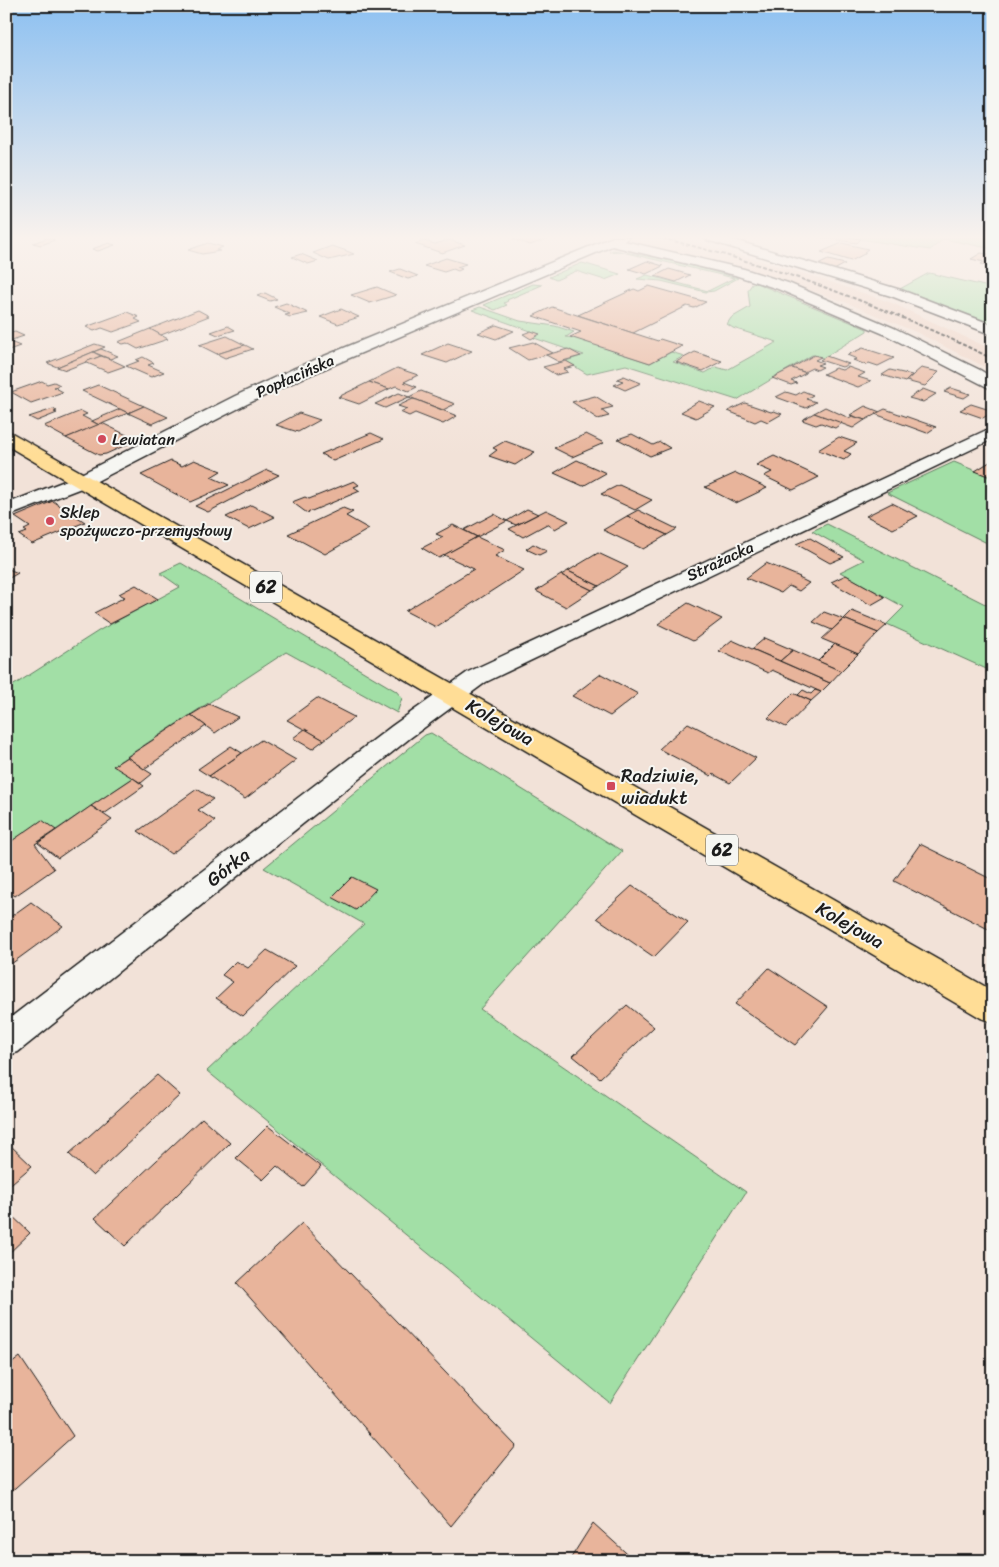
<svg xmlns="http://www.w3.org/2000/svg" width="999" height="1567" viewBox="0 0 999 1567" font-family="Sriracha,sans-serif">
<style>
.built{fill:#efd4c6}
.green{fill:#a2dfa6;stroke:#5f7e61}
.building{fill:#e8b49b;stroke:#1c1c1c}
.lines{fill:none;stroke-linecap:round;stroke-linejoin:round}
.minor-casing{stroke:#1c1c1c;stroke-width:3}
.primary-casing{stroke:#1c1c1c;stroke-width:3}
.minor{fill:#f6f6f2;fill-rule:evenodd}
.primary{fill:#ffdd96;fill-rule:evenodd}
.rail{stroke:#1c1c1c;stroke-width:2;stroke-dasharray:4 2;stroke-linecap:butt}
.poi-dot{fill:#d1495b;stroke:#f6f6f2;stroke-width:2}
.labels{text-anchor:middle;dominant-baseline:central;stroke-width:4;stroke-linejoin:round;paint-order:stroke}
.far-street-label{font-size:16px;fill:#1c1c1c;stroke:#f6f6f2}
.far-poi-label{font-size:16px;fill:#1c1c1c;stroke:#f6f6f2;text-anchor:start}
.shield{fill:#f6f6f2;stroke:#5d5d5c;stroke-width:1}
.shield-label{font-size:18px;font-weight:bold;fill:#1c1c1c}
.street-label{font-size:19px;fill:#1c1c1c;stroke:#f6f6f2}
.poi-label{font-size:19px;fill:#1c1c1c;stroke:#f6f6f2;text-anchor:start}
</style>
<rect width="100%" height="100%" fill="#f2e2d8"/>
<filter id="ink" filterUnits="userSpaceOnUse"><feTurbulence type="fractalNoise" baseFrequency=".02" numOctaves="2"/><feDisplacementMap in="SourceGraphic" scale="10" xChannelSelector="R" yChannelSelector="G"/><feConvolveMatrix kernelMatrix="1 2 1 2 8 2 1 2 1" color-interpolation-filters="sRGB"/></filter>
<g filter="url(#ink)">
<path class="built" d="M611,237H678L819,278L892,303L993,350V371L918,333L845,302L748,269Z"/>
<g class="green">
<path d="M847,237H993V249L944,239L930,250Z"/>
<path d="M613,250L670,260L738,278L714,291L706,292L661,281L637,279L647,275L708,291L734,278L618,251L609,252Z"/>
<path d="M582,263L586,264L620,274L605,280L576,271L556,280L549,277Z"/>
<path d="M929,273L993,288V327L898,290Z"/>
<path d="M756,283L867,329V331L823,358L812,355L737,400L626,365L587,374L566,361L584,355L534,338L539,334L472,310L480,307L520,321L555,326L574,332L566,337L575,338L650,363L671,352L684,356L673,362L705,373L716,367L727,370L777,342L733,328L727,324L731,318L750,307L748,290L752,284Z"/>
<path d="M533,284L542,285L507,300L508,301L504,303L507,305L495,310L484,305Z"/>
<path d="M954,462L993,478V546L887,493Z"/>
<path d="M827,524L993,608V672L887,624L904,607L840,572L864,560L812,531Z"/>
<path d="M181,563L396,691L402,698L397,713L286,652L114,765L133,778L35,844L6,869V690L100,630L180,587L160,573Z"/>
<path d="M431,733L622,851L480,1009L746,1192L610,1403L207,1071L364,924L264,868L425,735Z"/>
</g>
<g class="building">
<path d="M516,237H545L549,238L530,245L513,239L518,237Z"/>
<path d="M821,237H847L861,239L857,243Z"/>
<path d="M47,238L55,240L41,245L33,243Z"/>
<path d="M449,240L465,245L442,253L415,244L424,241L435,244Z"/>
<path d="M109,243L115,245L98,251L92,249Z"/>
<path d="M208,243L223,247L216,250L220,251L202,254L188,250Z"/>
<path d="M842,243L868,249L864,252L866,253L851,261L821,252Z"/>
<path d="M332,246L344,250L354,254L329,260L313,253Z"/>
<path d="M981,253L993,255V264L989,266L981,264L984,262L971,259Z"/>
<path d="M301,254L318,261L308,264L292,257Z"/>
<path d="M446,258L466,264L457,267L462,269L458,271L453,269L444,272L424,266Z"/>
<path d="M828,260L845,264L834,270L818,265Z"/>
<path d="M647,261L663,266L646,274L629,269Z"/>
<path d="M400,269L418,276L408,279L390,272Z"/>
<path d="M669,269L690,275L676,282L655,276Z"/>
<path d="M649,286L706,302L694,308L687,306L633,333L578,315L634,289L639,291Z"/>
<path d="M377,287L396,295L370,303L351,295Z"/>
<path d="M265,293L277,299L270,301L257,296Z"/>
<path d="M286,303L308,313L290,317L285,315L290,314L274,307Z"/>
<path d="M552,307L658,341L660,339L682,346L650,363L570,337L581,332L533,316Z"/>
<path d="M341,309L359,317L338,324L320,317Z"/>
<path d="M198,310L209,316L161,335L150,329Z"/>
<path d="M127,312L139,317L135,319L141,322L113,332L102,328L94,331L86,327Z"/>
<path d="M496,325L514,331L496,339L478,333Z"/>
<path d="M228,326L235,330L218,335L211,332Z"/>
<path d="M150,329L168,339L138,349L127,343L123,344L118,342Z"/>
<path d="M531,331L540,334L531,339L523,334Z"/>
<path d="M15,332L24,336L6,342V334Z"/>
<path d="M227,336L245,345L217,354L199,345Z"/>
<path d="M8,341L20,346L6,351V342Z"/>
<path d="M533,342L553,353L528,360L509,348Z"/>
<path d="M448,343L472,351L447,363L422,355Z"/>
<path d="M95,344L105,347L57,367L47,363Z"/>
<path d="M245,345L253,349L225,358L217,354Z"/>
<path d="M863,348L894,358L878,366L869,363L866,365L853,360L857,359L847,355Z"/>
<path d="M101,349L118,356L110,359L93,352Z"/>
<path d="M568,349L581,356L559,362L546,355Z"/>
<path d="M93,352L101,356L66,370L57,367Z"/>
<path d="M695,352L722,361L703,371L676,362Z"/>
<path d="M814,355L821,357L815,360L823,363L817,365L823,367L817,370L812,368L804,372L792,368Z"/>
<path d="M101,356L110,359L125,366L108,372L85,362Z"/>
<path d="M826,356L849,364L842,367L820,360Z"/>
<path d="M143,357L154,363L148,365L164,372L151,377L126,366L139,361L136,360Z"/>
<path d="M566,361L575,366L563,369L568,372L556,375L543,367Z"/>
<path d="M848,367L865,373L858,377L871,381L858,387L823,374L835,368L842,370Z"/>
<path d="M397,368L418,375L404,382L417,387L409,391L396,386L389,389L369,382Z"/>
<path d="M792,368L806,373L791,381L797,383L791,385L772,378Z"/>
<path d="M921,368L939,372L925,386L906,381Z"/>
<path d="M890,370L912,375L905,382L882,375Z"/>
<path d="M624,376L641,383L625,390L614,385L623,381L617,379Z"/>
<path d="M42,381L47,384L54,382L60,385L54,387L63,392L31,403L11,392Z"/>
<path d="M369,382L389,389L359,404L338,397Z"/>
<path d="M98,385L144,406L128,413L82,391Z"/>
<path d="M951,388L970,394L964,398L944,392Z"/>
<path d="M923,389L936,394L923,402L909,398Z"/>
<path d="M421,391L455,404L443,410L409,397Z"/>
<path d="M803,391L813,395L806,399L816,402L806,408L776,397L786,392L796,395Z"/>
<path d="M399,393L409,397L385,408L375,404Z"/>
<path d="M595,396L613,407L601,410L609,416L598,419L572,402Z"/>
<path d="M413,399L417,400L457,416L443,424L415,413L409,416L400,412L407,409L398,406Z"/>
<path d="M699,401L715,407L696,418L681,412Z"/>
<path d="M745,403L771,412L774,411L782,414L768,422L761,419L755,422L728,411Z"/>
<path d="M971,404L993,411V412L983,418L960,410Z"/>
<path d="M144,406L168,417L152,424L128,413Z"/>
<path d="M865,406L880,412L865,420L850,415Z"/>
<path d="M825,407L849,418L852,416L865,420L853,428L814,413Z"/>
<path d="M53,409L57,411L54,412L57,413L37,421L29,417Z"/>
<path d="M120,409L128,413L99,425L92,421Z"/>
<path d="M885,409L936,427L927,433L875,414Z"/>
<path d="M81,411L87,414L82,416L99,425L66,438L44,426Z"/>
<path d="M299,413L320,420L298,432L276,425Z"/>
<path d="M814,413L842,423L835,428L821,423L816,425L802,420Z"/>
<path d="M102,423L137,440L106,454L99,455L66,438Z"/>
<path d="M371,433L384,439L333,461L321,454Z"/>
<path d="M586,434L604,443L572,457L554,448Z"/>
<path d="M632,434L653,445L660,442L670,448L650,456L618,439Z"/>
<path d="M839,437L857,443L844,451L851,454L844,460L818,450Z"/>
<path d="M505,441L535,452L515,465L489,456L497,450L493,448Z"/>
<path d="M774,456L819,477L793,490L764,476L772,472L756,465Z"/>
<path d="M194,460L221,471L211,477L229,485L190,502L141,475L171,461L182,466Z"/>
<path d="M577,460L606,473L583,486L554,473Z"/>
<path d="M993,460V478L975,471Z"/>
<path d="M267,470L279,475L208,512L195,506Z"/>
<path d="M736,473L767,488L736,503L705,487Z"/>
<path d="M354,481L359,485L354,487L360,491L307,513L292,502L305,497L309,499Z"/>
<path d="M619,485L652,500L635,510L601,494Z"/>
<path d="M53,501L85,522L32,544L19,535L27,532L24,530L30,527L15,517Z"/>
<path d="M892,503L918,516L893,529L866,516Z"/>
<path d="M251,505L275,517L249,529L226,517Z"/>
<path d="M343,508L353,512L346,516L369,529L325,554L288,534Z"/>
<path d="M527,509L538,514L516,525L507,521Z"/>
<path d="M546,510L569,521L555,529L547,524L523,537L509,529Z"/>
<path d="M638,510L677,529L667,535L627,516Z"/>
<path d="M494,514L507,521L477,537L464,530Z"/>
<path d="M627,516L667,535L643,549L603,530Z"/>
<path d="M453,525L477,537L439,558L422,548L443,537L436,534Z"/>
<path d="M477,537L505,550L495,556L524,570L436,627L405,611L474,569L444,555Z"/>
<path d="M810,538L844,557L830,563L796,544Z"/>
<path d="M533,544L547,551L539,555L526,549Z"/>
<path d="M598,553L628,567L599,586L568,571Z"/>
<path d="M766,563L800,577L799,578L809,583L799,591L789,586L781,593L746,578Z"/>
<path d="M6,568L18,573L6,580Z"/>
<path d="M568,571L599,586L592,590L561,575Z"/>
<path d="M561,575L592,590L566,607L536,591Z"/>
<path d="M846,575L885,597L871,605L831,582Z"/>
<path d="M136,585L158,599L110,624L94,613L125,597L119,594Z"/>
<path d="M688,603L722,619L693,641L658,624Z"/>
<path d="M852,611L887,625L878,633L844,619Z"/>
<path d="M824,612L843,619L832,630L813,622Z"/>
<path d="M844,619L878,633L858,654L822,639Z"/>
<path d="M765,638L793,650L780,661L752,649Z"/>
<path d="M732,640L752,649L830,683L821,692L772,670L768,673L719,651Z"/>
<path d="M835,644L858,654L841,671L818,661Z"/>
<path d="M793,650L818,661L841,671L830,683L780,661Z"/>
<path d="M601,674L638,694L610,716L572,696Z"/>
<path d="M803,690L811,694L815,690L821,692L811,701L798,695Z"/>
<path d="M793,693L811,701L786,727L768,718Z"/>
<path d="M317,698L354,717L324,740L287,720Z"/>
<path d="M209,704L238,717L215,733L191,715Z"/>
<path d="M191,715L206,726L144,769L127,757Z"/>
<path d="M688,723L756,758L730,783L713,774L711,776L659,749Z"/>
<path d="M305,729L324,740L312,749L293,738Z"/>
<path d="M261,740L296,760L245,799L209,776Z"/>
<path d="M231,746L242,753L209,776L198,769Z"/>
<path d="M127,757L144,769L152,774L141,783L113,766Z"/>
<path d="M133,778L144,786L104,814L91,806Z"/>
<path d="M197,789L213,799L198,810L215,821L171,854L138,831Z"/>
<path d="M91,806L112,820L58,858L38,843Z"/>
<path d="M42,820L56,830L35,844L54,869L15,896L6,889V845Z"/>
<path d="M920,844L993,880L992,931L894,881Z"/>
<path d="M352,877L376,889L356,910L332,897Z"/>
<path d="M632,886L688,922L654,957L597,918Z"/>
<path d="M31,902L63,926L11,964L6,960V920Z"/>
<path d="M267,950L295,966L243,1016L216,998L233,982L222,975L236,961L248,968Z"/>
<path d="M769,968L828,1007L795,1045L735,1004Z"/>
<path d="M627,1005L654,1027L600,1078L573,1056Z"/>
<path d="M157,1075L180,1095L93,1176L69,1154Z"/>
<path d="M202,1118L230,1143L125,1246L95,1218Z"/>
<path d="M268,1126L321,1167L303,1187L277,1166L263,1180L236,1158Z"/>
<path d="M6,1135L13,1142L10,1145L32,1166L6,1188Z"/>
<path d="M6,1210L30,1233L6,1256Z"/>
<path d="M302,1223L516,1446L451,1526L237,1283Z"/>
<path d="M20,1357L73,1436L6,1496V1368Z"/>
<path d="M593,1523L635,1561H569Z"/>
</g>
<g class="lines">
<defs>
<g id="minor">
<path d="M613,237H629L624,241L744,269L788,283L894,328L980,370L993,378V390L884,334L778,289L735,275L612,246L305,377L247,404L89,485L6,517V504L75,477L235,396L293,369Z"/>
<path d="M705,237H724L901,290L993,325V335L891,296L707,240Z"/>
<path d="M993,427V439L486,682L410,738L18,1052L6,1056V1021L392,726L468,672Z"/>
</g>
<path id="primary" d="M6,432L12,433L993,991V1022L981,1018L6,445Z"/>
</defs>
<use href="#minor" class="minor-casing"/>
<use href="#primary" class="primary-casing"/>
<use href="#minor" class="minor"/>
<use href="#primary" class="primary"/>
<path class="rail" d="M657,237C774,265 885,306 993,359"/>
</g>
</g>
<linearGradient id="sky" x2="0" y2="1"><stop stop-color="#8cc0f1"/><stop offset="0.52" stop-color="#f9f2ed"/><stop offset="1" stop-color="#f9f2ed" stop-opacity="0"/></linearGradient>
<rect width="999" height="456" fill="url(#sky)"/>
<g class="poi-dot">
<circle cx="102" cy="439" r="5"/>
<circle cx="50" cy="521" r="5"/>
<rect x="606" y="781" width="10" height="10" rx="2.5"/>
</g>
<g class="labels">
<g class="far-street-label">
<text transform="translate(295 376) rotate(-24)">Popłacińska</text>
<text transform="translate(720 561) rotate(-25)">Strażacka</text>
</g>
<g class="far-poi-label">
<text x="112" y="439">Lewiatan</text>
<text x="60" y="512">Sklep<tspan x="60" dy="18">spożywczo-przemysłowy</tspan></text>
</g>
<g class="shield">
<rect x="250" y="571.5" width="32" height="31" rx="4"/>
<rect x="706" y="834.5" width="32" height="31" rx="4"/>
</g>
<g class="shield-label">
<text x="266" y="587">62</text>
<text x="722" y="850">62</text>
</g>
<g class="street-label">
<text transform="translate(500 722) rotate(30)">Kolejowa</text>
<text transform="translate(228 867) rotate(-38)">Górka</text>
<text transform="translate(850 925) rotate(30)">Kolejowa</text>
</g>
<g class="poi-label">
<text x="621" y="775">Radziwie,<tspan x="621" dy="22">wiadukt</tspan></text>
</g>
</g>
<rect width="999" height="1567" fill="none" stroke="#f6f6f2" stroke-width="25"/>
<rect x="12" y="12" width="974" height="1542" fill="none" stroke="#1c1c1c" stroke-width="2" filter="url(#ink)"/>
</svg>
